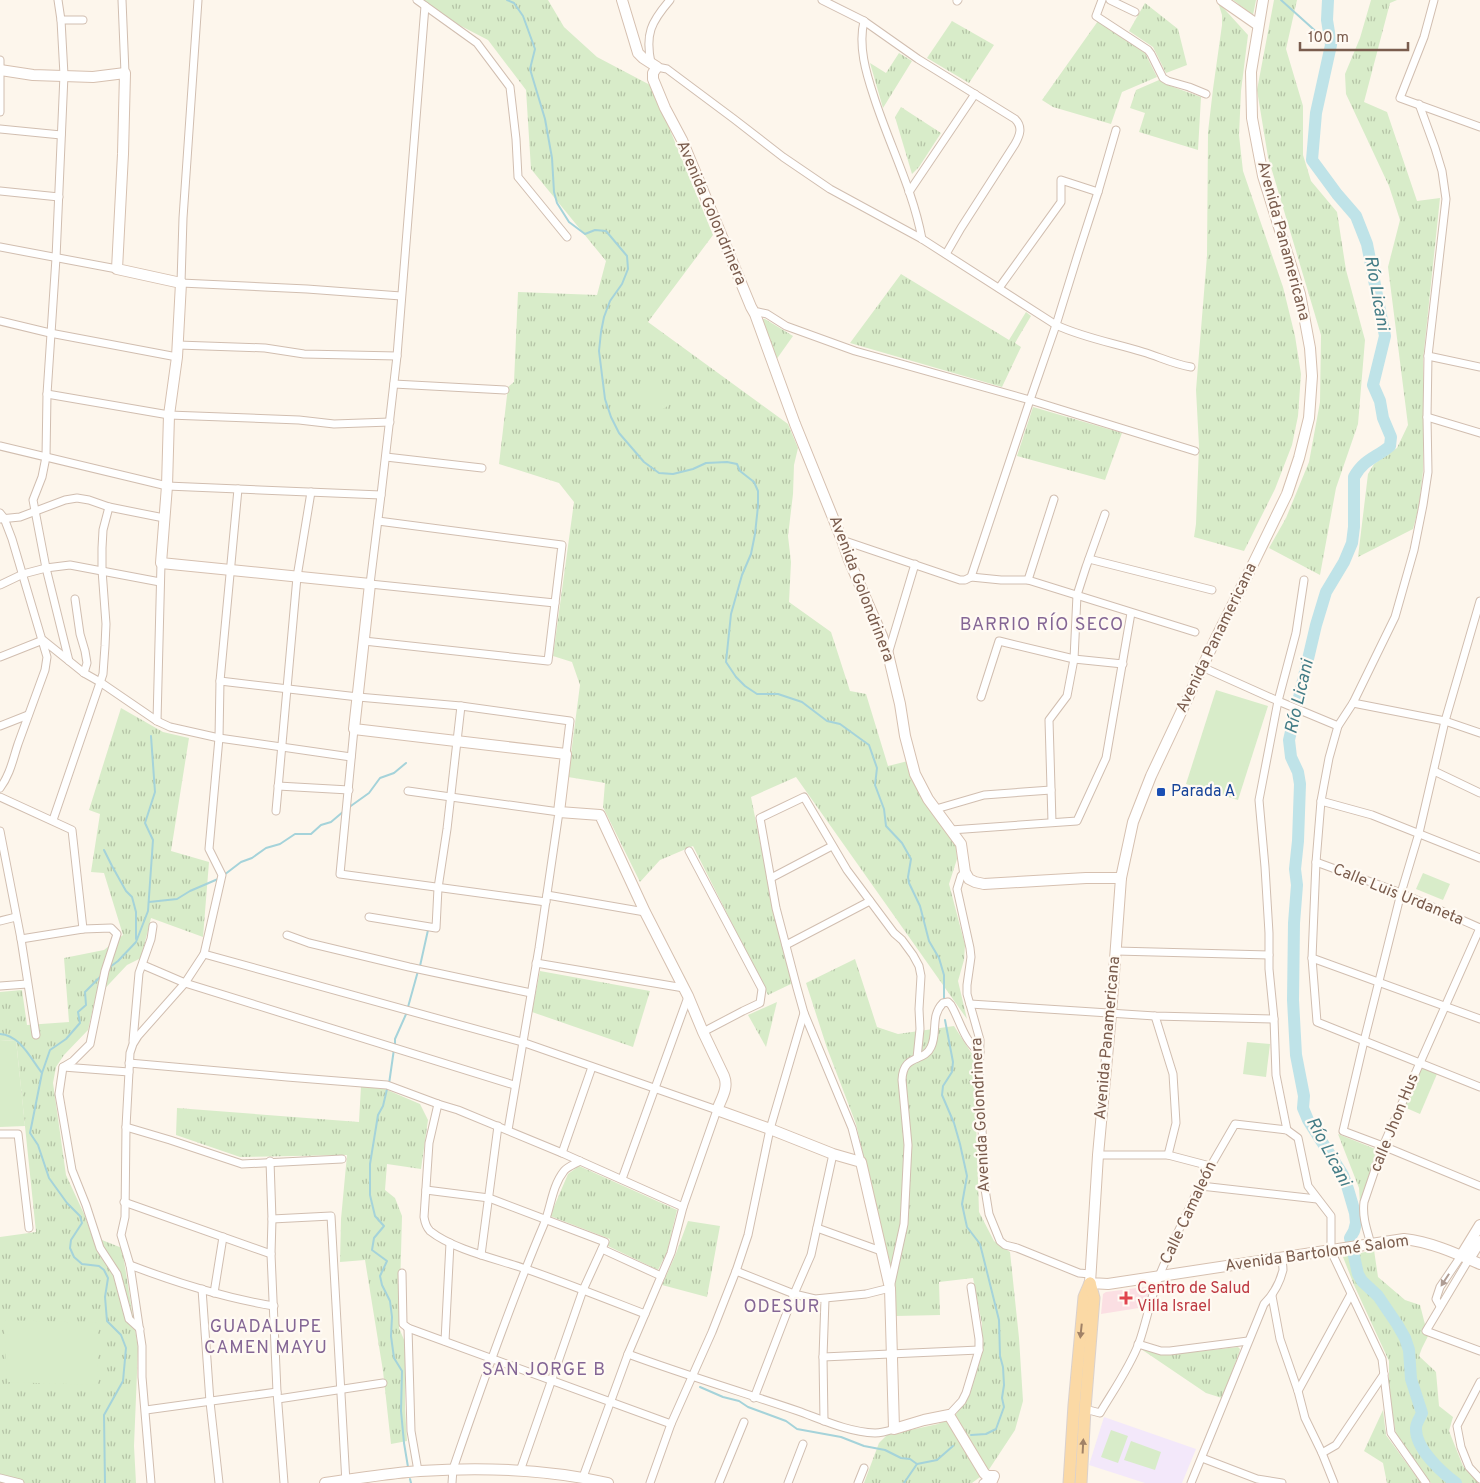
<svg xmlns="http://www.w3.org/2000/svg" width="1480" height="1483" viewBox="0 0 1480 1483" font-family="Overpass,sans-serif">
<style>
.education{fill:#f3e8fa}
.medical{fill:#fbdfe3}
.grass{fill:url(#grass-tufts)}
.pitch{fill:#d8ecc9}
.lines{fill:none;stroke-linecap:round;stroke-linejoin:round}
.stream{stroke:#a5d3da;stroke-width:2}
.river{stroke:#bfe3e8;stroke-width:12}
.street-casing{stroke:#d1beb0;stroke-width:9}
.secondary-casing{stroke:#d6c0b0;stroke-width:12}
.primary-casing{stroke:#dad1cd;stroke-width:13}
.street{stroke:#fff;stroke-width:7}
.secondary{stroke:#fff;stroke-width:10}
.primary{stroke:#fbd9a5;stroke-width:11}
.oneway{fill:#af9d94}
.oneway2{fill:#a18267}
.transit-dot{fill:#1a4fb4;stroke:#fffaf3;stroke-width:2}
.health-dot{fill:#e0444e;stroke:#fffaf3;stroke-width:2}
.labels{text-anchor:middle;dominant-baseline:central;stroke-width:4.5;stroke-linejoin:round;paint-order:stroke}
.street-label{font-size:16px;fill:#7a5c4d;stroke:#fffaf3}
.transit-label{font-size:16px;fill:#164399;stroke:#fffaf3;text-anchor:start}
.health-label{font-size:16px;fill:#be3a42;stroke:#fffaf3;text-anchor:start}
.water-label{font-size:18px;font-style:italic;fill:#437c86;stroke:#fffaf3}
.neighbourhood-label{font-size:18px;letter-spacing:1px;fill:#846695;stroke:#fffaf3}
</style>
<defs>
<pattern id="grass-tufts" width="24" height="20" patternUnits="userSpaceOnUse" patternTransform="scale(1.25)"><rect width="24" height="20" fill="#d8ecc9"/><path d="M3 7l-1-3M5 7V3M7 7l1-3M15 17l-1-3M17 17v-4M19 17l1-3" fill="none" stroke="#b4c2a5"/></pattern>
</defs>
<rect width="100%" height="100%" fill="#fdf6ec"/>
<path class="education" d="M1104,1417L1196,1449L1182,1483H1145L1089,1465Z"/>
<path class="medical" d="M1144,1287L1148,1288L1150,1295L1145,1307L1101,1314L1103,1294L1106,1292Z"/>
<g class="grass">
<path d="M422,0H548L564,27L597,57L652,86L713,235L648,322L788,424L798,448L794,465L793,494L788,536L791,562L789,602L831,632L850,691L866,694L888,766L908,761L956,845L957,859L949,884L965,945L964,960L958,981L967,1019L796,777L751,797L775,917L793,983L768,995L693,846L660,860L640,882L603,807L605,783L568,777L580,685L572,662L553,656L574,502L559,483L499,464L508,387L514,382L518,292L597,295L606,261L531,169L526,90L488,40L459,25Z"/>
<path d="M1233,0H1256L1253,15Z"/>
<path d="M1274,0H1297L1286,49L1303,106V155L1311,181L1337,212L1346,270L1365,340L1358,424L1336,488L1320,575L1269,548L1286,518L1309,462L1320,402L1321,335L1268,157L1257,90Z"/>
<path d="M1371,0H1397L1390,3L1364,102L1387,112L1417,201L1440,198L1423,360V471L1419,506L1413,529L1358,557L1368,474L1374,464L1397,448L1408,425L1388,267L1400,220L1389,186L1346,94L1345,74L1360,38Z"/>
<path d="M1218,2L1248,35L1241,91L1239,135L1243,171L1283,287L1295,336L1301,374L1298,416L1292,445L1275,489L1244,551L1194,537L1196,524L1199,446L1196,390L1207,256L1208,132L1213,89L1222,25V15Z"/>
<path d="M1145,3L1178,29L1187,65L1166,73L1153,47L1129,31Z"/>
<path d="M952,21L994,45L969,83L927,58Z"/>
<path d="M1098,21L1145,53L1157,77L1122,92L1111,124L1053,107L1042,100Z"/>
<path d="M899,53L912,61L883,108L870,63L886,73Z"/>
<path d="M1159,80L1165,84L1201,97L1198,150L1139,132L1145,113L1130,108L1136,90Z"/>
<path d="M901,107L941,133L919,167L912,174L895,117Z"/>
<path d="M901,274L1009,340L1026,312L1031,316L1015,343L1021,347L1002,387L850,343Z"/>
<path d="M759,319H765L793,336L776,360Z"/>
<path d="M1033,407L1122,433L1105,480L1017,456Z"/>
<path d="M121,708L163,732L189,738L171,851L209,862L203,937L151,918L141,958L127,965L95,999L88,1030L64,1055L56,1067L53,1083L66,1175L85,1216L92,1236L122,1248L138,1348L134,1446L136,1483H0V1237L36,1232L16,1040L0,1041V992L22,990L27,1025L69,1022L64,958L104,950L123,935L104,873L91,872L100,814L89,810Z"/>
<path d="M855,959L877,1027L898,1034L954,1026L974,1057L979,1212L994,1241L1010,1252L1019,1338L1023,1401L1015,1430L988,1471L972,1483H864L879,1443L887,1435L938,1424L955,1416L971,1390L982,1349V1324L973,1278L939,1282L940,1315L896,1316L894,1290L856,1124L827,1048L806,983Z"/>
<path d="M540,971L650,991L633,1047L532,1012Z"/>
<path d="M777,1002L766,1047L748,1015Z"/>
<path d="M361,1086L385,1089L420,1104L428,1120L421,1169L387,1164L385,1190L395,1198L402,1216L399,1328L405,1342V1408L407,1441L391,1444L383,1371L365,1260L340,1262L341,1219L347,1155L240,1157L176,1135L177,1108L359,1122Z"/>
<path d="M1338,1134L1378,1150L1360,1204L1359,1188Z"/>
<path d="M579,1166L677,1210L667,1252L658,1270L608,1246L610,1239L550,1216L568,1174Z"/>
<path d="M688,1221L720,1226L707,1297L662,1285L675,1256Z"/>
<path d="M1374,1250L1378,1277L1405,1300L1420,1305L1428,1336L1422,1348L1419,1356L1436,1372L1439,1406L1453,1417L1449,1431L1463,1466L1479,1483H1431L1396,1435L1389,1390V1361L1354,1285L1343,1257Z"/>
<path d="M1238,1347L1240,1349L1239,1353L1222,1398L1206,1393L1141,1349L1165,1355Z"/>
<path d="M1383,1410L1386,1435L1421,1483H1387L1383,1463L1364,1451Z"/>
</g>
<g class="pitch">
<path d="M655,377L673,402L655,415L637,390Z"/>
<path d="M1216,690L1268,706L1238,800L1186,784Z"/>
<path d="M1423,873L1450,884L1443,900L1416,889Z"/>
<path d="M16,1040L25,1126L0,1127V1041Z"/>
<path d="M1247,1042L1270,1044L1266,1077L1243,1074Z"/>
<path d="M1421,1067L1437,1074L1420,1114L1404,1107Z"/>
<path d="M4,1320L97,1323L98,1385L7,1382Z"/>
<path d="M1111,1430L1128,1436L1118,1463L1101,1457Z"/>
<path d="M1131,1441L1161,1452L1155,1470L1124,1460Z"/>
</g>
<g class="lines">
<g class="stream">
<path d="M507,0L514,3L523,16L535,49L530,69L545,119L552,158L554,192L557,203L569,222L585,234L595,230L606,231L627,256L628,269L622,284L610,301L604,317L601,332L599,351L605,399L611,417L619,433L644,462L659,473L673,474L693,469L706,463L727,462L737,464L740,471L754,482L758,491V506L755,534L751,554L742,575L731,614L726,662L736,677L745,686L757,694H778L802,702L827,721L840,724L869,745L877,768L875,785L884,809L886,826L902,843L911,859L908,877L909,883L920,906L929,941L939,958L944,975V998"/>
<path d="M1281,0L1331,45"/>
<path d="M348,808L369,793L380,778L394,773L406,763"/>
<path d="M104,850L112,866L126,891L132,897L136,912V939"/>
<path d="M224,875L241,862L252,858L266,848L280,844L295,834H311L321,825L331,822L344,811"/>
<path d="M149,902L177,899L190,891L218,879"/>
<path d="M420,966L428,930"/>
<path d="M110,967L118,961L136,942L148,911L153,840L145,823L155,792L151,736"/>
<path d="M101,976L85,992L86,1005L78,1012L80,1023L66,1039L50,1050L42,1073L30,1133L38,1145L49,1178L67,1203L80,1216L82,1223L71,1240L70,1248L74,1257L82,1264L99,1266L104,1270L108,1278L105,1297L107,1321L121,1335L126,1348L123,1381L104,1415L105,1483"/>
<path d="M408,1007L418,971"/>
<path d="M945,1020L953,1062L952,1072L943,1086L942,1095L954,1123L960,1144L967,1176L962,1204L965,1218L967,1227L980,1244L999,1320L1000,1356L1003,1367L1004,1385L1002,1398L1004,1407L996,1429L986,1434L971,1435"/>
<path d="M0,1034C20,1035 31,1059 42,1073"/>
<path d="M395,1045V1039L407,1012"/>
<path d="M389,1084L394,1049"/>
<path d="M387,1089L383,1106L378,1115L370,1164V1195L375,1216L384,1226L374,1238L372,1250L387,1261L380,1276L382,1285L390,1301L392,1317L391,1336L394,1358L402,1371L401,1411L404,1443L408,1467"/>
<path d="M700,1387L723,1397L739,1401L748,1407L786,1421L797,1429L841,1437L864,1446L885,1450L901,1458L910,1459L917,1464"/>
<path d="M410,1479L411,1483"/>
<path d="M904,1483L917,1464L937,1460L953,1446"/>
</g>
<path class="river" d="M1328,0L1327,20L1331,45L1316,113L1312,160L1337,194L1356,216L1367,244L1385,336L1373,385L1380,401L1383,418L1391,437L1390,446C1376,458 1364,459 1354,477V527L1352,543L1344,562L1326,592L1316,625L1289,740L1291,757L1298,772L1300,784L1298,841L1295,869L1297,885L1294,923L1293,1000L1296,1055L1304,1096L1303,1108L1308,1120L1343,1175L1348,1189L1355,1213L1356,1223L1354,1231L1350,1238L1358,1274L1362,1281L1378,1296L1397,1324L1405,1338L1409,1350L1411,1379L1422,1413C1420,1418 1416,1423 1416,1428C1415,1448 1441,1472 1456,1483"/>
<defs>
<g id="street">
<path d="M58,0L61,20L64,75L56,258L47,394L46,457L42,477L33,500L46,568L69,661"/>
<path d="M122,0L125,73"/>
<path d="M198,0L183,218L181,283L307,289L401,296"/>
<path d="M417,0L477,43L510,87L516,139L518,177L567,237"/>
<path d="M822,0L864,21L918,59L1015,119C1023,127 1020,135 1015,144L961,228L946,254"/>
<path d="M1102,0L1096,16L1148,50L1151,54L1163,78L1168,81L1189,87L1206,94"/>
<path d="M1110,0L1135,12"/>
<path d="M1434,0L1424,37L1400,98L1480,127"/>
<path d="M957,1L958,0"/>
<path d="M425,6L397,356L381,495L370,584L555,603"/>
<path d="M61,20H83"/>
<path d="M864,21C858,46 866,73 874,97C889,144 913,190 922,239"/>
<path d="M0,60V112"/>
<path d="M651,63C645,34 651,22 670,0"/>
<path d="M657,67L667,69L734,119L783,157L830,189L922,239L1056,325C1084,338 1114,343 1143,352C1160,357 1173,364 1191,367"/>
<path d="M1419,104L1435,148L1442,171L1446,199L1428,356L1427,417L1428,472L1423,505L1414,550L1395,617L1353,703L1338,726L1329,758L1321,801L1316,862L1312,958L1317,1022L1480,1087"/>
<path d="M0,129L61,135"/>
<path d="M0,191L59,197"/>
<path d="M909,192L975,94"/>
<path d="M0,247L117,269"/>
<path d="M999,288L1061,202V180L1098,192"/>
<path d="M755,314L758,312L767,314L786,326L855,351L1030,400L1195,451"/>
<path d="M0,321L50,333L177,357"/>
<path d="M178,345L265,348L304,354L397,356"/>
<path d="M1428,356L1480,367"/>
<path d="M394,384L505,390"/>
<path d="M47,394L169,415L299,420L334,424L390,422"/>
<path d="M1427,417L1480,433"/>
<path d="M0,446L167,486L381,495"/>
<path d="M386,457L482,468"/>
<path d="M0,513L4,518L12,539L47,657L45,670C36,694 27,719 18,744C13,759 10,775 0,788"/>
<path d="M0,519L20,517L65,500L77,498L89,500L109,507L164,518"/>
<path d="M842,540L960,580H965L971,577L1030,400L1056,325L1078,254L1098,192L1116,130"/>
<path d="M1089,559L1212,590"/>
<path d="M971,577L1001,580H1028L1195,632"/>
<path d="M1028,580L1054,499"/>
<path d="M0,585L23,574L46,568L70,565L160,582"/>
<path d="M75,599L80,634L85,651L87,663L84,673"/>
<path d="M1480,601L1445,721L1419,833L1401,893L1364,1041L1343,1131L1383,1146L1480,1186"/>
<path d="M364,641L548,661L562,545L378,521"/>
<path d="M888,654L915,564"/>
<path d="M0,657L43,640L84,673L100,682L157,721L170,727L219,738L351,757"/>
<path d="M1202,667L1278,701L1338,726"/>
<path d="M220,681L358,697L461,706L570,721L566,754"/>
<path d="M981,697L999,641L1074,659L1123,664"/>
<path d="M1353,703L1445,721L1480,733"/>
<path d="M157,721L161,563"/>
<path d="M0,726L28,715"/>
<path d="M354,729L340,874L546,902"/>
<path d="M1434,771L1480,793"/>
<path d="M278,786L349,790"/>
<path d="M408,791L559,812L539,948L508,1130"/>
<path d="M0,797L72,830L83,929"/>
<path d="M1321,801L1372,815L1480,858"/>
<path d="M936,809L984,795L1051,790"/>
<path d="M276,811L297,577L311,492"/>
<path d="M53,820L103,674L105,646L106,624L102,570V548L103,530L109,507"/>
<path d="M1052,822L1049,720L1067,696L1074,659L1077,595L1086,567L1105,514"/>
<path d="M951,830L1077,821L1106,758L1131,613"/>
<path d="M0,831L21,939L36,1035"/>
<path d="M689,851L762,989L760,1003L743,1011L703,1032"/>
<path d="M1316,862L1401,893L1480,928"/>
<path d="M965,872L961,876L957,889L970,948L971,957L967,985V994L980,1040L979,1084L983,1145L984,1183L989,1214L1000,1241L1005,1245L1017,1248L1079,1273L1090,1274"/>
<path d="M771,878L832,846"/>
<path d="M547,895L645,912"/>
<path d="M369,917L436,928L438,888L447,829L461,706"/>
<path d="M0,921L16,917"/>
<path d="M287,935L309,943L409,967L531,993"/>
<path d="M21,939L83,929L111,928L117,934L105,971L90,1044L73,1061L63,1067L59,1094L72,1170L86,1205L100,1248L117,1274L129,1319L140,1329"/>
<path d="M786,945L870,901"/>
<path d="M1116,951L1269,955"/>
<path d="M204,954L222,875L209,849L219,738L220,681L238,489"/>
<path d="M1312,958L1480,1019"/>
<path d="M536,963L684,988"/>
<path d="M143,965L185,983L514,1085"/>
<path d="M0,986L27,984"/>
<path d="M970,1004L1155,1016L1274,1019"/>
<path d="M1155,1016L1173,1074L1176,1123L1168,1155"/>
<path d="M133,1041L139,973L151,939L153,926"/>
<path d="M129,1063L287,1077L387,1085L438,1104L458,1110L562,1153L683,1207"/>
<path d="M63,1067L129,1072"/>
<path d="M438,1104L429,1143L424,1217C425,1223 426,1227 430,1231C454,1250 497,1259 526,1269C566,1283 606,1299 645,1314"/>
<path d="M126,1127L170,1140L242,1164L342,1159"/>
<path d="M1287,1130L1276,1075L1274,1019L1269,969V933L1265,867L1259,800L1278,701L1296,633L1304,580"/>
<path d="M0,1134H18L29,1228"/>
<path d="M562,1153L592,1067"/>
<path d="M1098,1155H1168L1210,1166"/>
<path d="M270,1161L272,1219L271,1254L277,1392L284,1483"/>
<path d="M861,1162L852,1128L804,1013L797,988L776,908L760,818L804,797L847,870L894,933L902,940L913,955L919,966L921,976L919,1009L920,1029L917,1058"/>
<path d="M622,1179L688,997"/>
<path d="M1201,1186L1317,1199"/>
<path d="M426,1190L489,1198L605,1242L583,1290L520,1471"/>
<path d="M124,1202L271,1254"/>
<path d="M272,1219L331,1216L346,1483"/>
<path d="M817,1228L881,1251"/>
<path d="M1371,1244C1367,1230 1362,1217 1364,1202L1383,1146L1480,928"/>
<path d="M602,1249L661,1276"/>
<path d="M481,1255L498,1126"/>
<path d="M1469,1259L1426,1331L1480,1351"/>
<path d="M130,1265C177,1283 225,1298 274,1306"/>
<path d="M736,1271L794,1294L815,1299L866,1294L890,1288L904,1224L908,1145L902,1080C903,1053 924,1063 931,1047C938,1033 930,1016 943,1003L948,1002L951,1005C960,1020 964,1042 980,1052"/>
<path d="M402,1273L403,1324L408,1328L671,1424"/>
<path d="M202,1289L210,1402L219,1483"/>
<path d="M214,1293L223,1237"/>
<path d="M1272,1296L1280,1339L1298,1391L1305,1418L1322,1453L1334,1483"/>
<path d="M1440,1306L1436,1299L1440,1287L1461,1256"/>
<path d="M408,1328L411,1431L418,1471"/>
<path d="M445,1341L450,1243"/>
<path d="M1138,1344L1161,1351H1170L1248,1341"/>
<path d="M628,1354C685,1375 742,1392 798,1411C823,1420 848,1432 875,1433C881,1433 888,1431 894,1429"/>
<path d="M823,1357L979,1350"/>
<path d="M1480,1382L1457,1426L1461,1447L1469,1467L1480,1479"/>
<path d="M1298,1391L1351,1294"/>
<path d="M754,1398L794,1294L811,1255L833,1154"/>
<path d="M278,1399L383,1383"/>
<path d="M1085,1409L1100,1413C1113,1391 1130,1367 1139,1343C1147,1320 1151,1296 1160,1274C1181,1221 1206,1172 1235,1124L1287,1130L1298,1138L1308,1186L1331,1216V1251L1382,1359L1391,1433L1426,1483"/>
<path d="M146,1410L277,1392"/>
<path d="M949,1415L962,1401L966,1393L979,1350V1339L971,1287"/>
<path d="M824,1421L823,1357L825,1299"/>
<path d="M1322,1453L1336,1445L1384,1374"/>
<path d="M1202,1458L1257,1479L1282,1483"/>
<path d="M0,1478L20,1483"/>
<path d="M151,1483L142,1377V1346L130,1265L121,1235L125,1217L126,1127L130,1053L133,1044L138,1036L185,983L204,954L522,1042L717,1110L683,1207L671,1253L628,1354L583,1477"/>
<path d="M452,1483L453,1469C481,1387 510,1304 544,1224C551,1207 552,1186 564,1171C567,1167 575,1164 580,1161"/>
<path d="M650,1483L671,1424L712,1332L736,1271L748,1235L770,1129L804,1013"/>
<path d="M719,1483L744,1422"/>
<path d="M788,1483L803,1444"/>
<path d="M858,1483L864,1468"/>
<path d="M983,1483L994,1476"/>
<path d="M1191,1483L1264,1304C1273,1295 1280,1282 1283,1270C1283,1266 1282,1261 1282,1257"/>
</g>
<g id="secondary">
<path d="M622,0L638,53L643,58L657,67L653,73V79L665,108L682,140L751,307L755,314L795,424L842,540L849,560L882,636L888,654L900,704L905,736L915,774L928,799L961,844L965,872L969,879L975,882L984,884L1086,878H1121"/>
<path d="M1222,0L1258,25"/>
<path d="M1263,0L1251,72L1252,118L1263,176L1300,294L1310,348L1312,376L1309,418L1299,458L1287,494L1254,562L1216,638L1151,776L1133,822L1121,878L1111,1014L1098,1155L1090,1283L1108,1284L1404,1239C1431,1242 1455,1253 1480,1264"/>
<path d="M0,70L33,75L93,77L125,73L123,154L117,269L181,283L177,357L169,415L167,486L161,563L370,584L354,729L566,754L559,812L600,815L645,912L688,996L703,1032L724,1076C729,1088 721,1099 717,1110L770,1129L833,1154L861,1162L890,1288L894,1429L924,1420L949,1415L984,1473L987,1476H994L991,1483"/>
<path d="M1461,1256L1480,1225"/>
<path d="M1469,1259L1480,1241"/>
<path d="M325,1483C356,1479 388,1473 420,1471C482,1467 547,1469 608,1483"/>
</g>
<g id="primary">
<path d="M1069,1483L1074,1405L1084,1297L1090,1283"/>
<path d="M1081,1483L1085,1409L1094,1298L1090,1283"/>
</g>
</defs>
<use href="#street" class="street-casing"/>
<use href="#secondary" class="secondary-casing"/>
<use href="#primary" class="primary-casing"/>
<use href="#street" class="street"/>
<use href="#secondary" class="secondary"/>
<use href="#primary" class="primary"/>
</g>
<defs><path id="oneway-solid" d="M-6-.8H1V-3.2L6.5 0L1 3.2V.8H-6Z" transform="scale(1.25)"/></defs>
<use class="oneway" href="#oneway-solid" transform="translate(1445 1280) rotate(123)"/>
<g class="oneway2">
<use href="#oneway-solid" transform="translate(1081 1331) rotate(96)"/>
<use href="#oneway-solid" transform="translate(1083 1446) rotate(-87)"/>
</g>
<rect class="transit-dot" x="1156" y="787" width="10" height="10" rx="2.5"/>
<path class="health-dot" d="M1123.5 1290.5h5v5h5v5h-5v5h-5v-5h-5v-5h5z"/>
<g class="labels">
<g class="street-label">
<text transform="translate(711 213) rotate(67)">Avenida Golondrinera</text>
<text transform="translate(1283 241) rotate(75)">Avenida Panamericana</text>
<text transform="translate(861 589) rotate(69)">Avenida Golondrinera</text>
<text transform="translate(1217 638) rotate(-64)">Avenida Panamericana</text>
<text transform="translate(1398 895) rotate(22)">Calle Luis Urdaneta</text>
<text transform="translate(1108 1038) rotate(-85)">Avenida Panamericana</text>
<text transform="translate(981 1115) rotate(-93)">Avenida Golondrinera</text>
<text transform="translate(1395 1123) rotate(-68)">calle Jhon Hus</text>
<text transform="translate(1189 1213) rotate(-65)">Calle Camaleón</text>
<text transform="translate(1317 1254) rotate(-8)">Avenida Bartolomé Salom</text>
</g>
<g class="transit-label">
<text x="1171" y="792">Parada A</text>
</g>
<g class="health-label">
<text x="1137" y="1289">Centro de Salud<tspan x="1137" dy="18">Villa Israel</tspan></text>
</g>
<g class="water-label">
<text transform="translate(1376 293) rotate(80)">Río Licani</text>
<text transform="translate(1300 697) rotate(-77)">Río Licani</text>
<text transform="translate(1328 1152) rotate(62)">Río Licani</text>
</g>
<g class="neighbourhood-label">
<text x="1042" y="625">BARRIO RÍO SECO</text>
<text x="782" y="1307">ODESUR</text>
<text x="266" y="1327">GUADALUPE<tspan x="266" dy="21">CAMEN MAYU</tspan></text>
<text x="544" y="1370">SAN JORGE B</text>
</g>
</g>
<path d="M1300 42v8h108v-8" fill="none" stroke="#7a5c4d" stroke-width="2.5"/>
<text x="1308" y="42" font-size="15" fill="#7a5c4d" stroke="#fffaf3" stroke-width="4" paint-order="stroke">100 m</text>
</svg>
